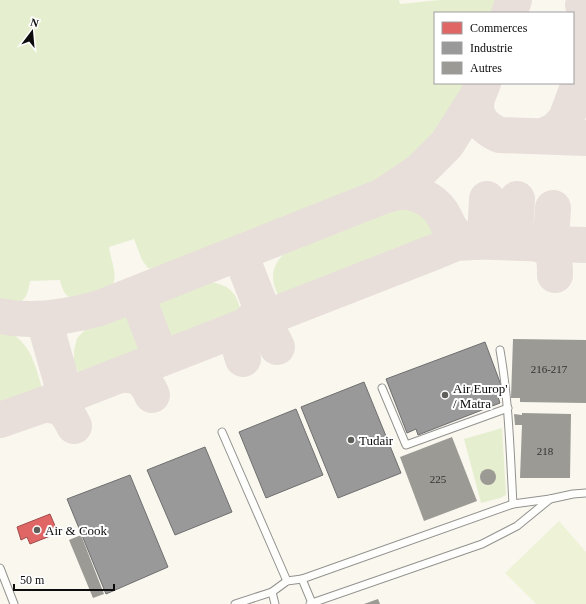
<svg xmlns="http://www.w3.org/2000/svg" width="586" height="604" viewBox="0 0 586 604" font-family="'Times New Roman',serif">
<style>
.green{fill:#e5efcf}
.pitch{fill:#eef3d8}
.shops{fill:#e06666;stroke:#a04b4b}
.industry{fill:#999;stroke:#6f6f6f}
.lines{fill:none;stroke-linecap:round;stroke-linejoin:round}
.taxiway{stroke:#e8deda;stroke-width:36}
.building{fill:#9c9a95}
.service-casing{stroke:#93928e;stroke-width:9}
.service{stroke:#fefefd;stroke-width:7}
.poi-dot{fill:#5f5e5b;stroke:#fff;stroke-width:1.5}
.labels{text-anchor:middle;dominant-baseline:central;stroke-width:4;stroke-linejoin:round;paint-order:stroke}
.number-label{font-size:11px;fill:#30302e}
.poi-label{font-size:13px;fill:#0c0c0c;stroke:#fff;text-anchor:start}
</style>
<rect width="100%" height="100%" fill="#faf7ef"/>
<g class="green">
<path d="M0,0H399L400,4L440,0H504L500,13H435V83H471L469,90L454,121L441,139L404,170L380,183L164,270L148,268L142,260L134,239L109,247C110,258 118,274 113,284C109,291 102,293 94,295C75,301 65,303 60,280L30,281C27,301 21,307 0,302Z"/>
<path d="M395,207C401,207 408,207 414,210C423,213 436,230 435,240L281,300C269,281 270,265 288,250Z"/>
<path d="M206,282C229,283 238,293 241,315L170,344L154,305L158,300Z"/>
<path d="M130,312L144,353L81,377L74,364V351L77,338L86,329Z"/>
<path d="M0,331C4,332 9,332 12,334C33,346 37,373 44,394L0,410Z"/>
<path d="M502,428L506,495L500,498L481,503L464,439Z"/>
</g>
<path class="pitch" d="M559,521L586,552V604H536L505,573Z"/>
<path class="shops" d="M50,514L58,533L30,544L27,537L21,540L17,527Z"/>
<g class="industry">
<path d="M485,342L501,385L495,388L500,403L418,435L416,429L407,433L386,379Z"/>
<path d="M364,382L401,473L338,498L301,407Z"/>
<path d="M296,409L323,475L266,498L239,432Z"/>
<path d="M205,447L232,512L175,535L147,470Z"/>
<path d="M130,475L168,567L106,594L67,499Z"/>
</g>
<g class="lines">
<g class="taxiway">
<path d="M583,5L586,6"/>
<path d="M509,13L514,0"/>
<path d="M573,33L586,38"/>
<path d="M478,95C472,115 481,126 499,135L586,138"/>
<path d="M543,136L556,130L566,119L586,65"/>
<path d="M383,196C388,195 393,193 398,192C414,190 433,199 442,213C450,226 449,233 465,241L586,245"/>
<path d="M477,242L485,237L487,199"/>
<path d="M507,242H511L515,238L517,199"/>
<path d="M538,244C555,249 555,259 555,275"/>
<path d="M543,244L547,242L551,239L553,208"/>
<path d="M246,269L259,302"/>
<path d="M142,309L155,343"/>
<path d="M0,316C33,323 68,317 100,308L383,196L420,171L447,144L478,95L483,83"/>
<path d="M248,325C265,327 270,331 277,347"/>
<path d="M48,334L61,380"/>
<path d="M243,359C238,344 236,336 248,324C253,320 256,317 258,311"/>
<path d="M120,375C138,374 145,379 152,395"/>
<path d="M43,405C61,404 67,411 74,426"/>
<path d="M0,420L43,405L437,251L456,243L473,242"/>
</g>
</g>
<g class="building">
<path d="M513,339L586,340V403L520,402V398H511Z"/>
<path d="M522,413L571,414L570,478H520L522,425H515L514,414L522,415Z"/>
<path d="M452,437L477,501L424,521L400,457Z"/>
<circle cx="488" cy="477" r="8"/>
<path d="M81,535L104,594L93,598L69,540Z"/>
<path d="M378,599L380,604H364Z"/>
</g>
<g class="lines">
<defs>
<g id="service">
<path d="M500,350C509,401 510,452 513,504"/>
<path d="M382,388L406,445L508,408"/>
<path d="M222,432L287,581"/>
<path d="M0,568L14,604"/>
<path d="M302,579L513,504L550,499L573,494L586,493"/>
<path d="M312,603L482,544L517,526L550,499"/>
<path d="M235,604L272,592"/>
<path d="M275,604L272,592L287,581L302,579L312,603L310,604"/>
</g>
</defs>
<use href="#service" class="service-casing"/>
<use href="#service" class="service"/>
</g>
<g class="poi-dot">
<circle cx="445" cy="395" r="4"/>
<circle cx="351" cy="440" r="4"/>
<circle cx="37" cy="530" r="4"/>
</g>
<g class="labels">
<g class="number-label">
<text x="549" y="369">216-217</text>
<text x="545" y="451">218</text>
<text x="438" y="479">225</text>
</g>
<g class="poi-label">
<text x="453" y="388">Air Europ'<tspan x="453" dy="15">/ Matra</tspan></text>
<text x="359" y="440">Tudair</text>
<text x="45" y="530">Air &amp; Cook</text>
</g>
</g>
<rect x="434" y="12" width="140" height="72" fill="#ffffff" stroke="#9e9e9e"/>
<rect x="442" y="22" width="20" height="12" fill="#e06666" stroke="#9e9e9e"/>
<text x="470" y="32" font-size="12" fill="#0c0c0c">Commerces</text>
<rect x="442" y="42" width="20" height="12" fill="#999999" stroke="#9e9e9e"/>
<text x="470" y="52" font-size="12" fill="#0c0c0c">Industrie</text>
<rect x="442" y="62" width="20" height="12" fill="#9c9a95" stroke="#9e9e9e"/>
<text x="470" y="72" font-size="12" fill="#0c0c0c">Autres</text>
<g transform="translate(32 32) rotate(16)" stroke="#ffffff" stroke-width="3" paint-order="stroke">
<path d="M0-3L7 15L0 10L-7 15Z" fill="#0c0c0c"/>
<text y="-6" font-size="11" font-weight="bold" text-anchor="middle" fill="#0c0c0c">N</text>
</g>
<path d="M14 584v6h100v-6" fill="none" stroke="#0c0c0c" stroke-width="2"/>
<text x="20" y="584" font-size="12" fill="#0c0c0c" stroke="#ffffff" stroke-width="3" paint-order="stroke">50 m</text>
</svg>
